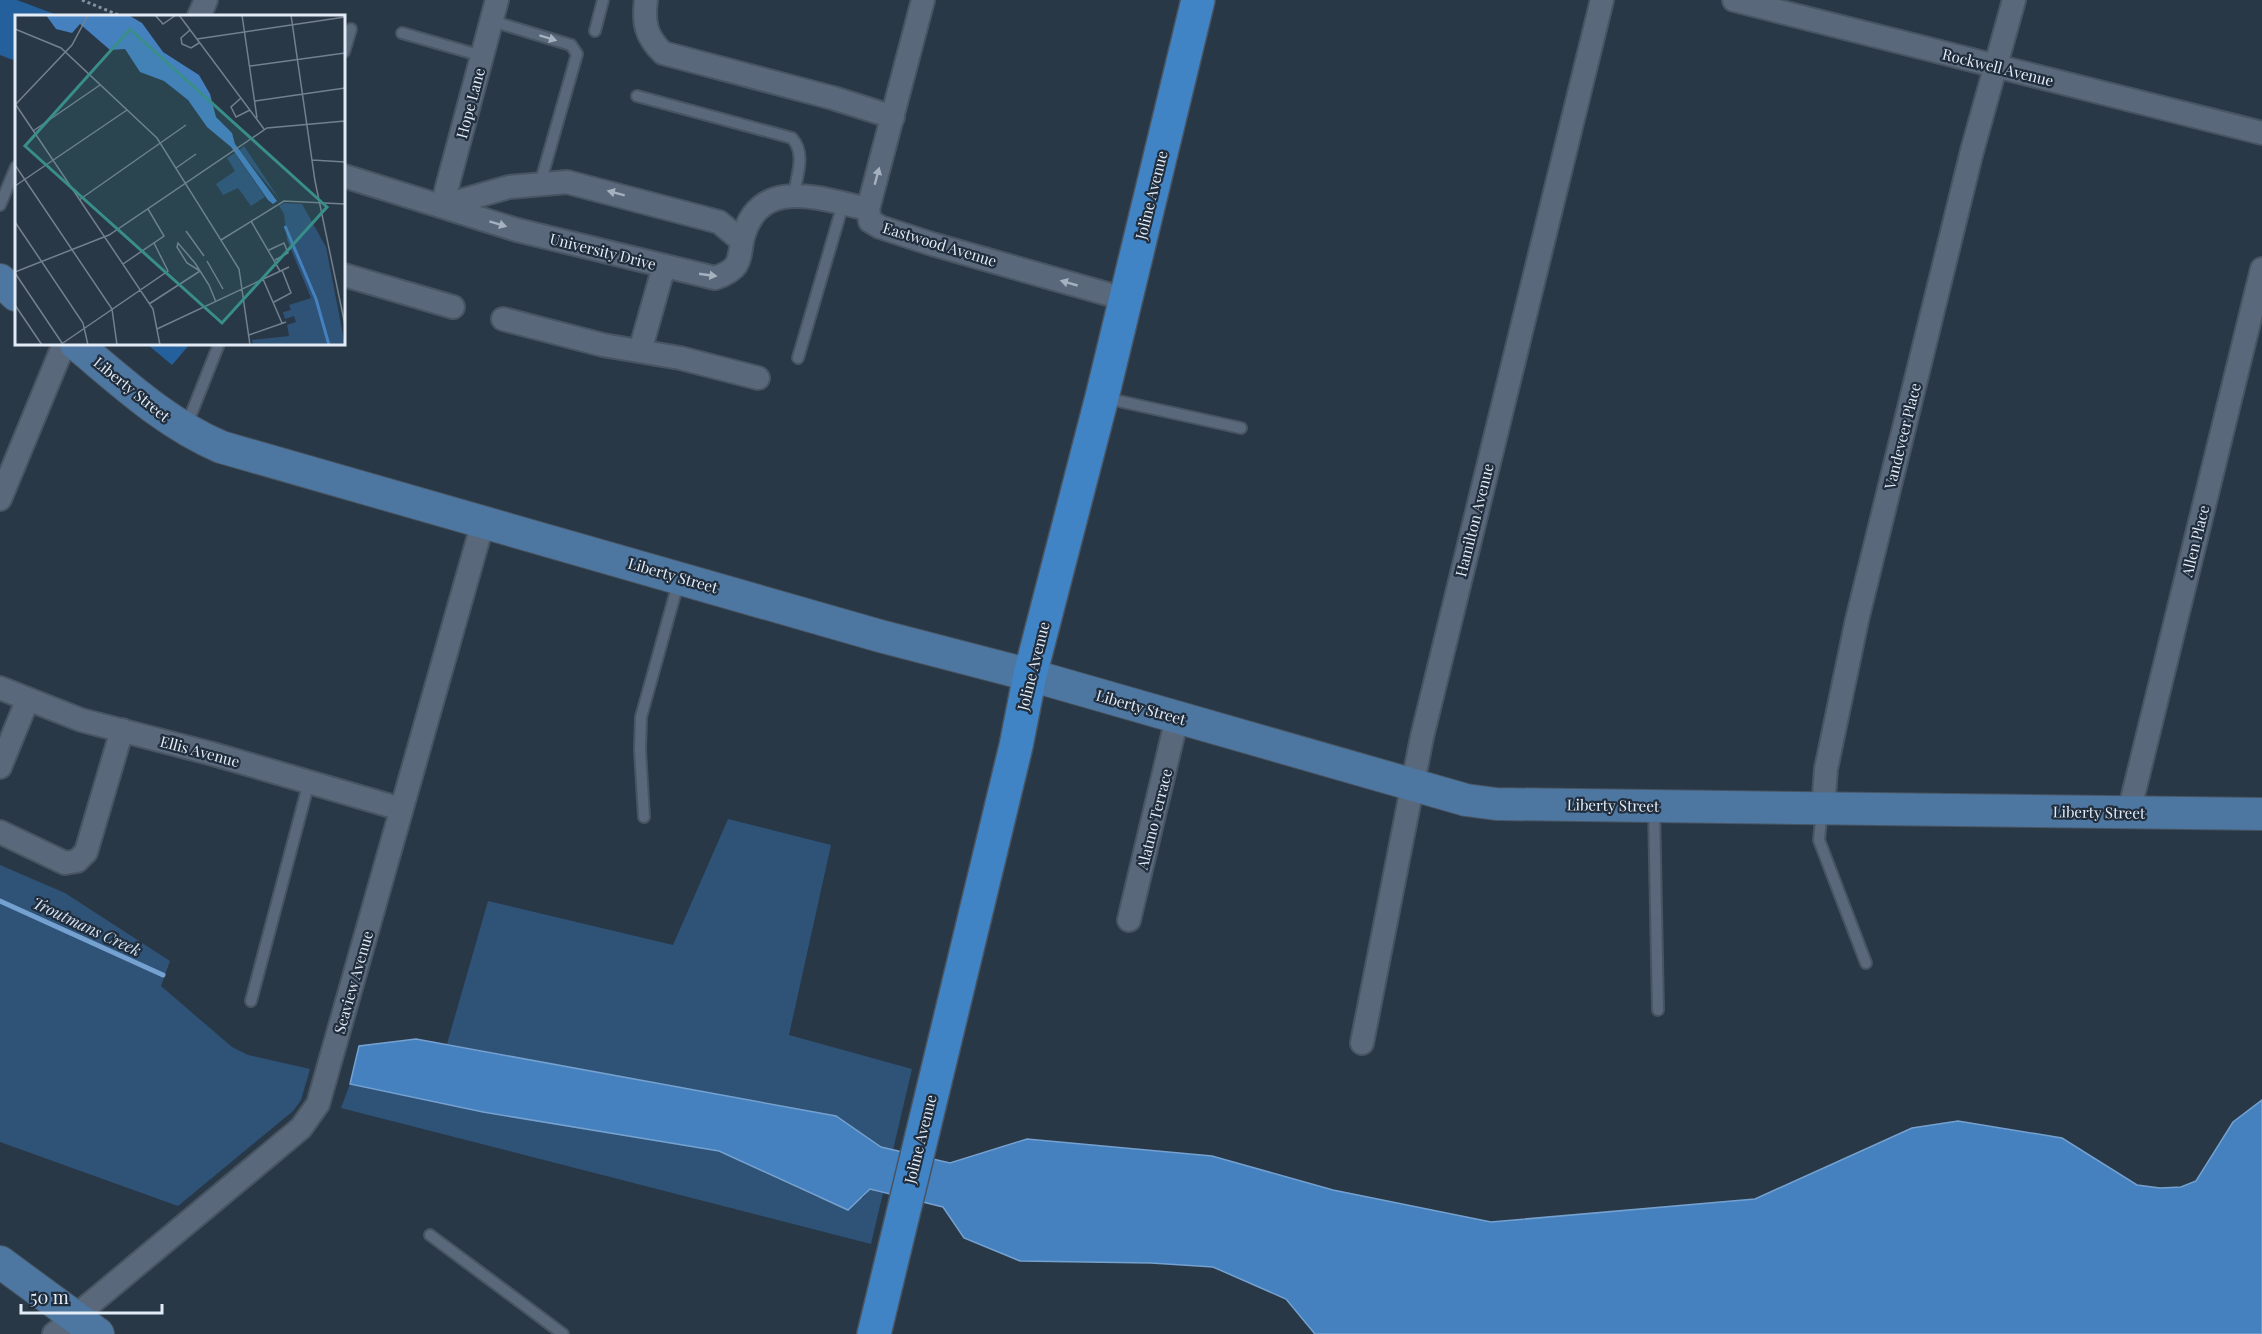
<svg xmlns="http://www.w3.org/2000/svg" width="2262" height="1334" viewBox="0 0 2262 1334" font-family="'Playfair Display',serif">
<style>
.green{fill:#2f5277}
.water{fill:#4581bf;stroke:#74a1d0;stroke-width:1.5}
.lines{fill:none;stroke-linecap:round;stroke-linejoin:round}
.stream{stroke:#74a1d0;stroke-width:5}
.building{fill:#24609c}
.lane-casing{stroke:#485461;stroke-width:14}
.street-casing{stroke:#485461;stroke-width:26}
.secondary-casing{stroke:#485461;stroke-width:34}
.primary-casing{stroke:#485461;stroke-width:36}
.path{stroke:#85919d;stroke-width:3;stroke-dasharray:3 3;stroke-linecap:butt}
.lane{stroke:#59687a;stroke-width:10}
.street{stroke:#59687a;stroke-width:22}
.secondary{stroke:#4d76a0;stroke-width:32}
.primary{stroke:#4184c5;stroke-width:33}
.oneway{fill:#a5b1be}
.labels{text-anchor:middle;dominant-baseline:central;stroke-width:4.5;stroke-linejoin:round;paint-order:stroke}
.street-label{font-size:15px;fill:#e3ecf6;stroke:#202d3d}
.water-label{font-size:16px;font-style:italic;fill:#d4e3f4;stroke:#202d3d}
.inset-river{fill:none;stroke:#4581bf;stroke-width:3}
.inset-road{fill:none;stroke:#73808d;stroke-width:1.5}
.view{fill:#398e89;fill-opacity:0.15;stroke:#398e89;stroke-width:3}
.inset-edge{fill:none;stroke:#e3ecf6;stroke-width:3}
</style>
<rect width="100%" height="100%" fill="#293847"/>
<g class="green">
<path d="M728,819L831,845L789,1035L912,1069L893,1150L881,1147L836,1116L447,1044L488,901L673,945Z"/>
<path d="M0,865L65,893L170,961L161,986L232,1047L248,1055L310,1069L301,1100L293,1111L178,1206L0,1142Z"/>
<path d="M350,1084L483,1112L719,1151L819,1198H863L870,1189L883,1193L871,1244L341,1108Z"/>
</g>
<path class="water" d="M416,1039L836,1116L881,1147L950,1163L1027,1139L1212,1156L1333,1190L1491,1222L1755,1199L1912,1128L1958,1121L2062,1138L2137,1185L2160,1188L2181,1187L2196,1181L2233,1122L2262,1100V1334H1315L1286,1299L1213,1267L1151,1263L1020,1261L964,1238L943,1207L870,1189L848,1210L719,1151L483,1112L350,1084L359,1046Z"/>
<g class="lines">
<path class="stream" d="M0,901L163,975"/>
</g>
<g class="building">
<path d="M0,0H17L57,15L16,16V51L13,60L0,55Z"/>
<path d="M147,344H190L172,365Z"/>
</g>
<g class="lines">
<defs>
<g id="lane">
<path d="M492,21L571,45L577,54L540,184"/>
<path d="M595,31L603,0"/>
<path d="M402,33L482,56"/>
<path d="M344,52L351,29"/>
<path d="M637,96L792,138C806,154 797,174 794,194"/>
<path d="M0,205L16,167"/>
<path d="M798,358L843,204"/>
<path d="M1105,398L1241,428"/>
<path d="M186,427L219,344"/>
<path d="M1654,809L1658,1010"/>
<path d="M1822,810L1819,840L1866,963"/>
<path d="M644,817L640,750L641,717L679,580"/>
<path d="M251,1001L309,782"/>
<path d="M430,1235L563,1334"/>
</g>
<g id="street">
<path d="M646,0C643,23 646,37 663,53L833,98L893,117"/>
<path d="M923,0L868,209L870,221L880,227L932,244L1125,299"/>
<path d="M1734,0L2262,133"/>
<path d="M199,16L206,0"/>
<path d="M344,176L517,230L715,278C738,270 739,264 742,241L719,222L567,182L509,187L442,206"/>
<path d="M442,206L497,0"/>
<path d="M742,241C758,174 820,199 868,209"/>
<path d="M344,275L453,307"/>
<path d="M503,319L603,345L680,358L758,378"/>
<path d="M640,351L664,266"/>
<path d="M0,499L64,344"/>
<path d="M0,688L81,720L213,754L401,809"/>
<path d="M0,767L27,701"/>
<path d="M1823,809L1826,769L1857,620L1972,151L2014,0"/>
<path d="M2129,812L2262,269"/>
<path d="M0,832L65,863L77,861L86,852L122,730"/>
<path d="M1129,920L1177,718"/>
<path d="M1362,1043L1422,737L1602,0"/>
<path d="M54,1334L301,1128L318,1104L483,522"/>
</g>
<g id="secondary">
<path d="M0,280L16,295"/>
<path d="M76,344C122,382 165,423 221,447L880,636L1030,675L1466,800L1496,804L2262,814"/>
<path d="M0,1262L98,1334"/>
</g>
<path id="primary" d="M874,1334L1016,746L1030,675L1102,397L1198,0"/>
</defs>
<use href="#lane" class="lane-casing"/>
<use href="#street" class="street-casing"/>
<use href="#secondary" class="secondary-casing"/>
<use href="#primary" class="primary-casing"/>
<path class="path" d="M82,0L121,16"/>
<use href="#lane" class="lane"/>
<use href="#street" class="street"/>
<use href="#secondary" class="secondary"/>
<use href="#primary" class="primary"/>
</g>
<defs><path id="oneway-solid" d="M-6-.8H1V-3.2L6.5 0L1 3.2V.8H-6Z" transform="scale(1.5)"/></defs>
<g class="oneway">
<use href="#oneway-solid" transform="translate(548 38) rotate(17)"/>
<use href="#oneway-solid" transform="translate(877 176) rotate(-75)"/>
<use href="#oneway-solid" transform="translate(616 193) rotate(-165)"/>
<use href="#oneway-solid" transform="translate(498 224) rotate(17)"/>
<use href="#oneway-solid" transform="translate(708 275) rotate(8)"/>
<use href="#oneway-solid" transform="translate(1069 283) rotate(-164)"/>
</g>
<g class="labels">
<g class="street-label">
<text transform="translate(1998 67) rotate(14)">Rockwell Avenue</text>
<text transform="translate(470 103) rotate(-75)">Hope Lane</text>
<text transform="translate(1151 195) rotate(-76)">Joline Avenue</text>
<text transform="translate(940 244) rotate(17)">Eastwood Avenue</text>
<text transform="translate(603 251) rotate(14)">University Drive</text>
<text transform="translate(132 389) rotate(39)">Liberty Street</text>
<text transform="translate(1902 436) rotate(-76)">Vandeveer Place</text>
<text transform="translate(1474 520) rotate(-76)">Hamilton Avenue</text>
<text transform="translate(2195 541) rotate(-76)">Allen Place</text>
<text transform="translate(673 575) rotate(16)">Liberty Street</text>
<text transform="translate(1033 666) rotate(-76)">Joline Avenue</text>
<text transform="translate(1141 707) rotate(16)">Liberty Street</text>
<text transform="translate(200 751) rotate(15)">Ellis Avenue</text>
<text transform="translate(1613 805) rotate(1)">Liberty Street</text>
<text transform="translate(2099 812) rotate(1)">Liberty Street</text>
<text transform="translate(1154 819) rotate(-76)">Alatmo Terrace</text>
<text transform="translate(353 982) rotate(-74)">Seaview Avenue</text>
<text transform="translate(920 1139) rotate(-76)">Joline Avenue</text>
</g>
<g class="water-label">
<text transform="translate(87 926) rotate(25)">Troutmans Creek</text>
</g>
</g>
<g transform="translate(15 15)">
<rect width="330" height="330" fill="#293847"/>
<path d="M229,131L265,185L224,135ZM220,138L250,182L236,191L223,173L208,180L201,169L220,156L212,143ZM269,188L287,189L311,232L330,330H238L237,325L274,321L272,310L281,307L279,301L270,304L268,297L276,295L274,290L296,283L272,225L269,199L264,191Z" fill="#2f5277"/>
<path d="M31,0L115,1L127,8L148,37L184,60L195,79L201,102L217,118L220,129L262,186L258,189L253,185L216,132L192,112L173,85L149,66L125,57L110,34L95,35L65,9L57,18L41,14Z" fill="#4581bf"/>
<path class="inset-river" d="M270,211L301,284L314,330"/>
<path class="inset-road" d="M140,0L148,9L161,0M164,0L249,114M227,0L242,103M276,0L300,166L330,310M0,14L46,33L142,123L224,254L235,330M175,15L166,23L167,29L176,33L184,28M182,24L330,2M235,51L330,38M226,83L216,92L221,102L235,95M240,86L330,73M0,90L57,30L73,0M1,90L138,294L145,330M18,116L85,70M297,145L330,147M0,150L97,294L102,330M161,153L181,139M0,171L112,95M64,185L171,110M236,206L265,256M0,207L68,308L73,330M171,216L189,241M206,225L269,186L330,189M254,235L269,228L273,238L260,245M192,246L208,274M108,249L149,221L133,194M185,256L172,248L162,232L163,228L180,248L194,270L201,287M0,257L94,220L252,113L330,106M0,258L47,328M248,264L267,308M259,287L276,278L267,255M134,289L185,256M0,290L27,330M142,314L274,252M234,320L271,307M45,330L153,256L139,228"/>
<path class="view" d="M115,14L312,192L207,308L10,131Z"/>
<rect width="330" height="330" class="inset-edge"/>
</g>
<path d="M21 1304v9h141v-9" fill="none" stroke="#e3ecf6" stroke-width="3"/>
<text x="30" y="1304" font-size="18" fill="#e3ecf6" stroke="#202d3d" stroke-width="4.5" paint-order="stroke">50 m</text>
</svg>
